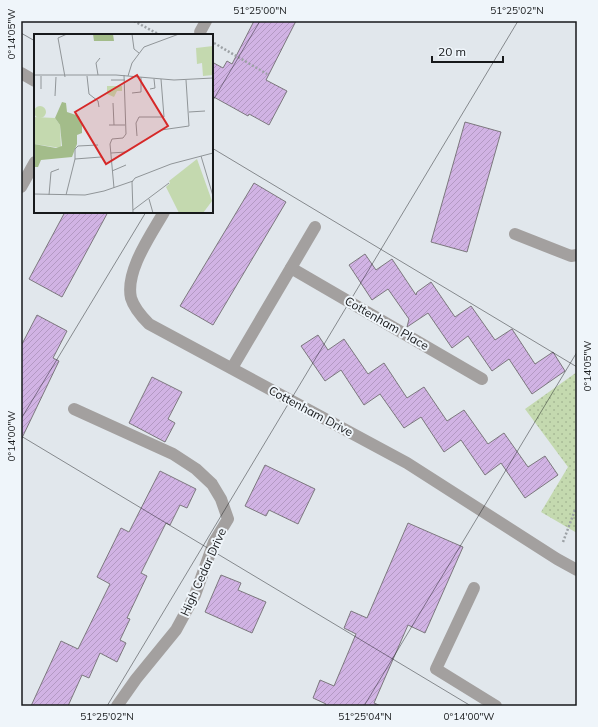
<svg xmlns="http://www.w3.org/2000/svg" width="598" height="727" viewBox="0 0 598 727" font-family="Mulish,sans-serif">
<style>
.garden{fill:url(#garden-dots)}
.building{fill:url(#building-hatch);stroke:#7c787e}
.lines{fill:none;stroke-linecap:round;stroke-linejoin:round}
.path{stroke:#9ca1a5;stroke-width:2.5;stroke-dasharray:2 2;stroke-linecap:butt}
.lane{stroke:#a3a09f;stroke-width:12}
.street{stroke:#a3a09f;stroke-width:12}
.ticks{fill:none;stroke:#17191b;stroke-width:1;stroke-opacity:0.45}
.labels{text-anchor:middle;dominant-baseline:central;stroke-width:4;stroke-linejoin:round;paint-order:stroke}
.street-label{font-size:12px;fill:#17191b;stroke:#eff5fa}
.inset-road{fill:none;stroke:#909598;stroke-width:1}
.view{fill:#d62828;fill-opacity:0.15;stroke:#d62828;stroke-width:2}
.inset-edge{fill:none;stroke:#17191b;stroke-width:2}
.neatline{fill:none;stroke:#17191b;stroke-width:1.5}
.ticks-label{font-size:10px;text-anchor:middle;fill:#17191b}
</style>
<defs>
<pattern id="garden-dots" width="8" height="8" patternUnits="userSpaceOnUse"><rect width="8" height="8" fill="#c4d9af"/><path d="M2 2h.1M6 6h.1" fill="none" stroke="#a8ba96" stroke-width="1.8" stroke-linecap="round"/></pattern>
<pattern id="building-hatch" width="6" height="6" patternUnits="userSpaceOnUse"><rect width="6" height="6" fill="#d1b3e4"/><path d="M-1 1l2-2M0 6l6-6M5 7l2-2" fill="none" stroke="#b399c3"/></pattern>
</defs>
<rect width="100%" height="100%" fill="#e1e7ec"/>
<path class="garden" d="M577,372V533L541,512L568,467L525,409Z"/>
<g class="building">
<path d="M254,21H296L266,80L287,91L269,125L249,114L248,116L212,96V62L223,68L227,61L232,64Z"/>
<path d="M465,122L501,132L467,252L431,242Z"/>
<path d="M254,183L286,202L213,325L180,306Z"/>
<path d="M65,212H108L62,297L29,279Z"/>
<path d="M365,254L376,270L392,259L416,295L417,292L431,282L455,317L471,306L495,340L512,329L535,364L553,352L565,371L532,394L509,359L492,371L468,336L452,348L428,313L407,327L409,319L388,289L372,300L349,265Z"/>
<path d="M37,315L67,331L53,358L59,361L21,440V346Z"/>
<path d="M318,335L328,350L344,339L368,374L384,363L407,398L424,387L447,421L464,410L488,444L504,433L528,467L545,456L558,475L525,498L501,463L485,475L461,440L444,452L421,417L404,428L380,394L364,405L341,370L325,381L301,346Z"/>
<path d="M152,377L182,392L168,419L175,423L165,442L129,423Z"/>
<path d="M265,465L315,489L298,524L269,510L266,516L245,506Z"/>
<path d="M160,471L196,489L187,508L180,505L170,525L166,523L141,573L147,576L127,618L130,619L120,640L126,643L117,662L100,653L89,678L82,675L68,706H31L61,641L78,649L110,584L97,577L121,528L129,532Z"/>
<path d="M408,523L463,547L425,633L408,625L374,703L381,706H325L326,704L313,698L320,680L334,686L356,634L344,628L351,611L367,618Z"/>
<path d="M221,575L241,583L238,590L266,602L252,633L205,612Z"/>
</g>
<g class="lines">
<g class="path">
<path d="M134,21L160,35"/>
<path d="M214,43L267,74"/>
<path d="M563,542L575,510"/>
</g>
<g class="lane">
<path d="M21,187L35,162"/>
<path d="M474,588L436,669L496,706"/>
</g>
<g class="street">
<path d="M200,32L206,21"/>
<path d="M21,73L35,81"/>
<path d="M164,212C151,235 125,271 131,298C134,308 142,317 149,324L407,463L557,559L577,570"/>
<path d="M515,234L571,256L577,255"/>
<path d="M291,268L482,379"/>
<path d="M232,368L315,227"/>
<path d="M74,409L173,454L196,469L212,484L221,499L228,519L214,542L195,595L176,630L136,679L117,706"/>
</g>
</g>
<path class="ticks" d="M21,33L35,41M212,102L260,21M212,148L577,367M21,419L146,212M21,436L471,706M107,706L518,21M364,706L577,352"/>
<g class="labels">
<g class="street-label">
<text transform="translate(387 323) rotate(30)">Cottenham Place</text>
<text transform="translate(311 411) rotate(28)">Cottenham Drive</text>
<text transform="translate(203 572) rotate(-66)">High Cedar Drive</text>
</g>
</g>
<g transform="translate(34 34)">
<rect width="179" height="179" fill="#e1e7ec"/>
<path d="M0,83L21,84L26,91L27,114L0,110Z" fill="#c4d9af"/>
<path d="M59,0H79L80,7H60ZM28,68L32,69L33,78L45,82L48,91V99L43,101V110L38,123L7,126L4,133H0V110L22,114L28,112L26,91L21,84Z" fill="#a3bc8a"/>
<path d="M163,125L178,167L169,179H145L132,153L136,149L135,147Z" fill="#c4d9af"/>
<path d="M73,52H88V57H83L80,63L73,60ZM0 78a6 6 0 1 1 12 0a6 6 0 1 1-12 0Z" fill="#c4d9af"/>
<path d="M179,12V41L169,42L168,29L163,30L162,14Z" fill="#c4d9af"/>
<path class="inset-road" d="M98,0L100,15L105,19M0,41H82L140,46L179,44M64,41L62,29L66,24M53,42L55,60L64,67L65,73M94,42L98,29L110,13L145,0M31,43L24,4L33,0M77,46H91M7,55V42M116,55L121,54L120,45M98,59L107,58V43M21,62L22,43M79,69L80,91M155,78L171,77M75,91H91M127,96L155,92L152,46M103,102L102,89L105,83H130L127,45M77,119L92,118M167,122L179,162M41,125V115L44,112L64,111M78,137L92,131M80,154L76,110L78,105L89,104L92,100L90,41M0,160L51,161L70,157L99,147M15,161L17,138L25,135M32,161L41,125L67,123L69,125M115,165L119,179M99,176L135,149M99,179L98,148L101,144L137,130L179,119"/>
<path class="view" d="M103,41L134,92L72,130L41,78Z"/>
<rect width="179" height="179" class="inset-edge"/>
</g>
<rect width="598" height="727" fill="none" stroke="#eff5fa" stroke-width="44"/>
<path d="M432 56v6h71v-6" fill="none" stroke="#17191b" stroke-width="2"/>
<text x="438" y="56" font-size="12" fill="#17191b" stroke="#eff5fa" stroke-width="3" paint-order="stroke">20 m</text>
<rect x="22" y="22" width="554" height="683" class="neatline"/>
<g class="ticks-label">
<text x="260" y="14">51°25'00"N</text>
<text x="517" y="14">51°25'02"N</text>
<text transform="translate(11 34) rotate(-90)" y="4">0°14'05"W</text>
<text transform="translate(587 366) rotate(-90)" y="4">0°14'05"W</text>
<text transform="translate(11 436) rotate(-90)" y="4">0°14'00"W</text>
<text x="107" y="720">51°25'02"N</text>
<text x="365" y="720">51°25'04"N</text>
<text x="469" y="720">0°14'00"W</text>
</g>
</svg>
